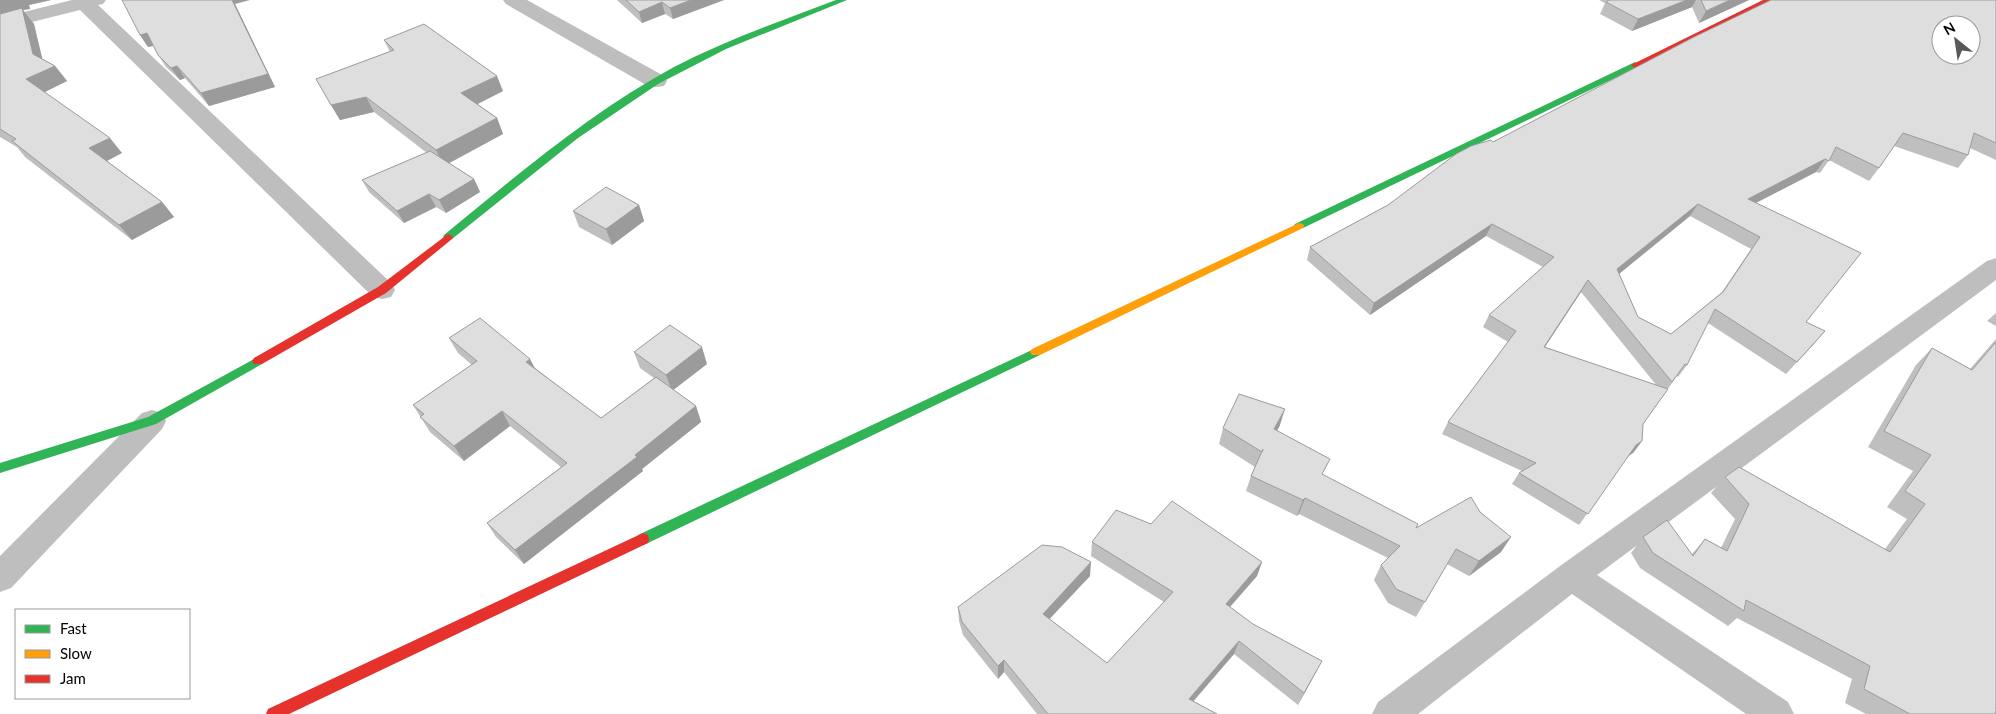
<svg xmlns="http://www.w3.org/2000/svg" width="1996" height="714" viewBox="0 0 1996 714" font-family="Lato,sans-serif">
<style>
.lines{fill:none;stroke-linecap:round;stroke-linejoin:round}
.street{fill:#bebebe;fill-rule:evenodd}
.fast{fill:#30b455;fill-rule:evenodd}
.slow{fill:#ff9f0a;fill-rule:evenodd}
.jam{fill:#e5322d;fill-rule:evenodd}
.wall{fill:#bfbfbf;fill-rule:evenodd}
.shaded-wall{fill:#9b9b9b}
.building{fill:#dedede;stroke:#9b9b9b;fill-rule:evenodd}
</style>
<rect width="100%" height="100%" fill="#fff"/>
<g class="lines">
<g class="street">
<path d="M72,0H106L103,4L98,5L391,283L395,290L391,297L382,299L373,297L80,10L0,30V18Z"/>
<path d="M503,0H527L664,76L667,81L664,86L656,87L648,86L506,4Z"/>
<path d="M1996,258V280L1597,575L1788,702L1794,714H1746L1572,594L1418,714H1372L1378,702L1560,566L1987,261Z"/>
<path d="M152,410L162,413L166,421L162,429L11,588L0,592V556L142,413Z"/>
</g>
<g class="fast">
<path d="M836,0H847L726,49L658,84L578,138L452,239H444L443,237L444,235C517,175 591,112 674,67C726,40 781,21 836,0Z"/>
<path d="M1635,62L1639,65L1638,67L1303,228H1295L1294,226L1295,224Z"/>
<path d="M1036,348L1042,352L1040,355L648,543L643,545L638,543L637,539L638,535Z"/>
<path d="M258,357L262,358L264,361L262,364L156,424L0,473V463L148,417Z"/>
</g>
<path class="slow" d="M1299,223L1303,224L1304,226L1303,228L1040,355H1032L1030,352L1032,349Z"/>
<g class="jam">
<path d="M1763,0H1773L1638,67L1635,68L1631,65Z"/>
<path d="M448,234L453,237L452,239L386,293L262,364H254L252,361L254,358L378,287Z"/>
<path d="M643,533L648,535L649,539L648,543L289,714H266L268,709Z"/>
</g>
</g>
<g class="wall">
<path d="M0,0H51L29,5L30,9L23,10L34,24L42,59L55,66L67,81L44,92L122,153L107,161L162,202L174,217L132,240L25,157L17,147L0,137Z"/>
<path d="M617,0H724L673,19L665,14L642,23Z"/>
<path d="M1599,0H1749L1699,23L1692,7L1632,31L1600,14L1605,3Z"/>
<path d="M1996,0V160L1970,148L1968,155L1958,168L1894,146L1879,168L1869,181L1829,160L1820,173L1816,172L1756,203L1806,322L1825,331L1786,374L1708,323L1687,365L1678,377L1677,376L1643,424L1642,441L1633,453L1628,456L1579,525L1512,484L1519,473L1522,471L1442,434L1448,422L1508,342L1483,327L1489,315L1543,267L1486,236L1370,315L1307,260L1310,247L1388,205L1493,142ZM1690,216L1751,249L1722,292L1671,334L1638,317L1619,274ZM1581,292L1657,386L1545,347Z"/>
<path d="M235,4L275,87L209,106L185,78L180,80L166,67L158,55L154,46L148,47L140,35Z"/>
<path d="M384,40L503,91L477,104L497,118L503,134L448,163L474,179L480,192L446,213L436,207L404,223L369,192L362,180L427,153L374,112L340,120L316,79L390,52Z"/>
<path d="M639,205L644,221L612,245L579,227L573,211Z"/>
<path d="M1996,313V326L1987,321Z"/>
<path d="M449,338L535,368L601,418L654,378L640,368L634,352L707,364L673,390L696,406L701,422L642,469L643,471L524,564L496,537L487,523L561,467L510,426L464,461L430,432L413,405L472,365L458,353Z"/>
<path d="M1996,339V711L1995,714H1866L1845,703L1852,679L1737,618L1728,626L1640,568L1631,553L1643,537L1692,554L1705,539L1721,548L1735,519L1711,493L1725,477L1885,549L1907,519L1887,507L1913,471L1868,447L1916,365L1932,348L1970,369Z"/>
<path d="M1280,425L1277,431L1323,475L1416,528L1501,552L1469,576L1447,564L1416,617L1388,603L1374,580L1381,565L1388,558L1299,514L1297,516L1246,491L1251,476L1255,467L1219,444L1223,428Z"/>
<path d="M1151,524L1262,562L1257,576L1230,607L1315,674L1298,705L1234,654L1193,701L1217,714H1037L1004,672L998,679L963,635L959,621L958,607L1090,576L1049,619L1107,663L1164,602L1091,556L1092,542Z"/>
</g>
<g class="shaded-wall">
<path d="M0,0H51L29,5L30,9L23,10L34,24L45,70L0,16Z"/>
<path d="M232,0H250L235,4L275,87L209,106L201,93Z"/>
<path d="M691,0H724L673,19L670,8Z"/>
<path d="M1687,0H1696L1692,7L1632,31L1638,19Z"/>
<path d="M1730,0H1749L1699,23L1706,11Z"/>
<path d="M662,2L665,14L642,23L639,12Z"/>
<path d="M147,33L155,45L148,47L140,35Z"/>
<path d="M55,66L67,81L39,95L26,79Z"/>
<path d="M177,66L185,78L180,80L171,68Z"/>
<path d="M497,76L503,91L468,109L461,93Z"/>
<path d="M366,97L374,112L340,120L331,105Z"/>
<path d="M497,118L503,134L444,166L436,150Z"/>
<path d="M110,138L122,153L101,164L89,148Z"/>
<path d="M1825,159L1816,172L1740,211L1748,199Z"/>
<path d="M474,179L480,192L446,213L439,200Z"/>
<path d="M429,194L436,207L404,223L397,211Z"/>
<path d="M162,202L174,217L132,240L119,225Z"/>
<path d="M1698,204L1690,216L1609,282L1617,269Z"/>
<path d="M639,205L644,221L612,245L606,229Z"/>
<path d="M1492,224L1486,236L1370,315L1374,303Z"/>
<path d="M1588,280L1581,292L1537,359L1544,347Z"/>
<path d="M1825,331L1814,344L1786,374L1797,362Z"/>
<path d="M702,347L707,364L672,391L666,375Z"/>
<path d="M530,359L538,374L526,362Z"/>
<path d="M696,406L701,422L642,469L643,471L524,564L515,550Z"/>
<path d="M1285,409L1280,425L1269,445L1274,429Z"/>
<path d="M502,411L510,426L464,461L454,446Z"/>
<path d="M1642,441L1633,453L1627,457L1636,445Z"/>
<path d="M1305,498L1299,514L1297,516L1303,500Z"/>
<path d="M1511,537L1501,552L1469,576L1479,561Z"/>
<path d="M1091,562L1090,576L1042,627L1043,614Z"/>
<path d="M1262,562L1257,576L1221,617L1226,604Z"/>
<path d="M1239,641L1234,654L1185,711L1189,699Z"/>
<path d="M1004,660V672L998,679V666Z"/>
<path d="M1322,661L1315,674L1298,705L1304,693Z"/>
</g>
<g class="building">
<path d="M122,0H232L268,74L201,93L177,66L171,68L158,55L147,33L140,35Z"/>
<path d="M626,0H691L670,8L662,2L639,12Z"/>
<path d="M1609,0H1687L1638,19L1606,2Z"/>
<path d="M1701,0H1730L1706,11Z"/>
<path d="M1771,0H1996V143L1974,133L1968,155L1903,133L1879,168L1836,147L1829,161L1825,159L1748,199L1861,253L1806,322L1825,331L1797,362L1715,309L1687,365L1685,364L1672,382L1588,280L1544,347L1668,389L1643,424L1642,441L1636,445L1588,514L1519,473L1536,463L1448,422L1516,331L1489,315L1554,257L1492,224L1374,303L1310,247L1388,205L1456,154L1471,146L1491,140L1493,142L1694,37ZM1941,25H1971V55H1941ZM1698,204L1760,237L1723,292L1671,334L1638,317L1617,269Z"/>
<path d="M22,8L33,54L55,66L26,79L110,138L89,148L162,202L119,225L12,141L16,139L0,129V14Z"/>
<path d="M424,24L497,76L461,93L497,118L436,150L366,97L331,105L316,79L394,50L384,40Z"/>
<path d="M430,151L474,179L439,200L429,194L397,211L362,180Z"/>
<path d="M606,187L639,205L606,229L573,211Z"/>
<path d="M480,318L530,359L526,362L601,418L656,377L696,406L635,455L637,457L515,550L487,523L567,463L502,411L454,446L420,417L424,414L413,405L477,361L449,338Z"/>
<path d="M670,325L702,347L666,375L634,352Z"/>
<path d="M1996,342V711L1995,714H1910L1864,689L1870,666L1746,600L1744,611L1653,553L1643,537L1667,520L1693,556L1705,539L1727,551L1749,504L1725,477L1739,467L1890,552L1925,504L1905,491L1931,455L1884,431L1932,348L1972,370Z"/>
<path d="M1239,394L1285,409L1274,429L1330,459L1322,474L1418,524L1416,528L1471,497L1480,512L1511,537L1479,561L1456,549L1425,602L1396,589L1381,565L1400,546L1305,498L1303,500L1251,476L1263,449L1262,452L1223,428Z"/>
<path d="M1172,501L1262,562L1226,604L1253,624L1322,661L1304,693L1239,641L1189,699L1217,714H1048L1004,660L998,666L962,622L958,607L1042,545L1062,547L1091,562L1043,614L1107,663L1173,592L1092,542L1116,510L1151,524Z"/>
</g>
<rect x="15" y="609" width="175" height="90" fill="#ffffff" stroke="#999999"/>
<rect x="25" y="625" width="25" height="8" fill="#30b455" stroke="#999999"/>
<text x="60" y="634" font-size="15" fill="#000000">Fast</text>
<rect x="25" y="650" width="25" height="8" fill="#ff9f0a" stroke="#999999"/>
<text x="60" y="659" font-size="15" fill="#000000">Slow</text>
<rect x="25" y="675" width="25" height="8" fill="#e5322d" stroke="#999999"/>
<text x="60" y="684" font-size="15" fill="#000000">Jam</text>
<g transform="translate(1956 40) rotate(330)"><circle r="24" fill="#ffffff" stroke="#999999"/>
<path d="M0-4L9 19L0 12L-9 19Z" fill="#595959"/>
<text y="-8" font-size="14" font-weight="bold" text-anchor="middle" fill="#000000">N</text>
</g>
</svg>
